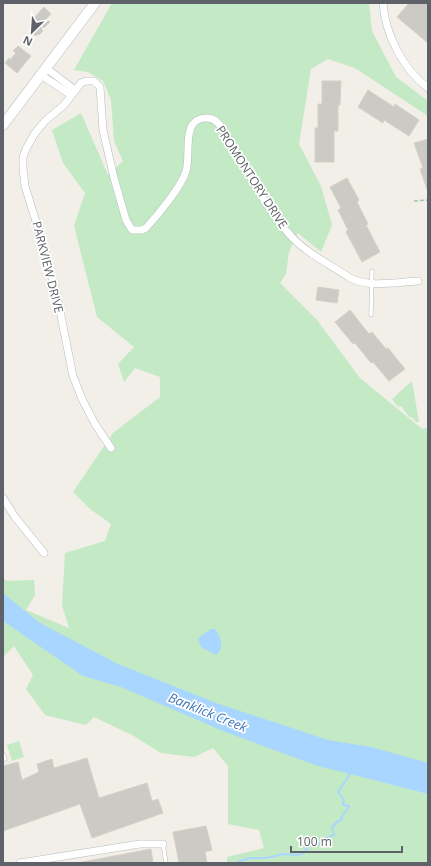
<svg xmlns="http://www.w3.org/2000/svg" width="431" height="866" viewBox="0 0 431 866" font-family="'Open Sans',sans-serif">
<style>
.green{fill:#c3e9c5}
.water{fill:#a9d6ff}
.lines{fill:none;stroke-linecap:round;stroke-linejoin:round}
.stream{stroke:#a9d6ff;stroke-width:2}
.building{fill:#cccac4;stroke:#d6d1c5}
.service-casing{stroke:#b9bcc1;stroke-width:4.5}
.minor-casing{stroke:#b9bcc1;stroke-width:8}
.secondary-casing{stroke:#babdc3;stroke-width:11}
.path{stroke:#9ccaab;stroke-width:1.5;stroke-dasharray:4 2;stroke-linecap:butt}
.service{stroke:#fff;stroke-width:3.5}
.minor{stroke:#fff;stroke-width:7}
.secondary{stroke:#fff;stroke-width:10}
.labels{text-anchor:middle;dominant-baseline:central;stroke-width:3.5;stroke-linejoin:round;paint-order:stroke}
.street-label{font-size:12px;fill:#5e6268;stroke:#fff}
.water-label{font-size:13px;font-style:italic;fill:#4176b6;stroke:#fff}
</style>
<rect width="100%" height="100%" fill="#f1efe7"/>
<g class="green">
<path d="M112,3H369L372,31L396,77L428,101V116L355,68L328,59L311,69L299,144L321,186L332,225L321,252L298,233L289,252L286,274L280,283L317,320L360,378L422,429L428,428V863H227V857L264,848L259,830L228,824V766L213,748L194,757L161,753L132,735L94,717L86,725L45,715L26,689L33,675L14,646L3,657V578L7,581L34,580L35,595L26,610L69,628L62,605L65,553L105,541L111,524L90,509L73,492L113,433L160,397V377L135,368L124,382L118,364L134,347L97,317L74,226L85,193L63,163L52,130L81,113L108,175L123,161L114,141L111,100L103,81L88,72L74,70Z"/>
<path d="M412,381L419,422H416L413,418L409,417L401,406L398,407L392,399Z"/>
<path d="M19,741L24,757L12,761L7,745Z"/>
</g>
<g class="water">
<path d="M3,593L40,623L118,664L219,704L328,740L371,747L428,763V794L315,765L223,731L121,687L83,676L3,621Z"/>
<path d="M211,629H215C220,635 223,644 220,651L216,655L201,647L198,639L202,635Z"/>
</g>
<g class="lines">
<path class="stream" d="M238,862L249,858H266L284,854L297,855L302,854L310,845L319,844L324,839L334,835L332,827L337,822L341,820L342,816L349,807V806L343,805L344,800L338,792L350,774"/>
</g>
<g class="building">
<path d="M409,3H428V43L397,17Z"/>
<path d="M44,7L51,14L46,19L50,22L44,28L34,18Z"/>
<path d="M34,21L42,28L41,29L43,31L39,35L38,34L36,36L31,32L33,30L30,26Z"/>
<path d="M18,46L31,56L17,73L5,63L9,58L10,60L16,53L13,51Z"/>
<path d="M322,81H341L340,105H338V131H334V162H315V128H318V104H322Z"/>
<path d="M368,90L394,107L395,104L419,120L409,136L384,120L383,123L358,107Z"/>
<path d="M428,139V192L420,169L423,168L414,143Z"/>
<path d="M347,178L359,200L357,202L368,224L366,225L380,252L362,262L346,232L348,230L338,210L341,208L330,187Z"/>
<path d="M318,287L339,290L337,303L316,300Z"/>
<path d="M350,310L369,334L372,332L386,349L388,348L405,369L389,381L373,362L371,363L355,343L353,344L335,322Z"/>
<path d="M87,758L99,798L147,783L152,801L158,799L163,813L92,838L80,804L3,831V766L18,762L22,780L39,772L37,764L52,759L54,768Z"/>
<path d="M206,826L212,850L205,852L207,863H179L173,832Z"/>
<path d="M151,849L153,863H77Z"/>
</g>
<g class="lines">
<defs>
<g id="service">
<path d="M371,315L372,271"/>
<path d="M3,754L5,759L3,760"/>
<path d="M163,844L166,863"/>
</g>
<g id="minor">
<path d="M383,3C385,34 403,69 428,88"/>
<path d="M46,68L75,90"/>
<path d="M41,75L71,95"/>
<path d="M111,448L95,424L82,399L73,376L57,296L43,244L25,186L23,168V157L26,149L35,133L45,121L64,105L81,83L86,81H94L100,87L103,130L114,178L126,220L132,230H142L146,228C157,216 182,186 186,171C190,158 185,134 193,124C198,117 211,116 217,122C225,130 229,141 235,150C252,178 268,212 291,236C306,253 331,265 350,278C370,288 396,282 418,281"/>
<path d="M3,498L15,517L44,553"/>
<path d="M20,863L140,844H163"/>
</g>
<path id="secondary" d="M3,125L95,3"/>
</defs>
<use href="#service" class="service-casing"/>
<use href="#minor" class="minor-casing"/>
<use href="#secondary" class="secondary-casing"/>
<path class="path" d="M414,201L428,200"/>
<use href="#service" class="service"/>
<use href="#minor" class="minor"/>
<use href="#secondary" class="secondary"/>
</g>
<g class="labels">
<g class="street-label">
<text transform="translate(252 177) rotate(57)">PROMONTORY DRIVE</text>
<text transform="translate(48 267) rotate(76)">PARKVIEW DRIVE</text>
</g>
<g class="water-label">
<text transform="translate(208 712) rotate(22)">Banklick Creek</text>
</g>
</g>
<rect width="431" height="866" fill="none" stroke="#5e6268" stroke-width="8"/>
<g transform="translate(32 32) rotate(205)" stroke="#ffffff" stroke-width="3" paint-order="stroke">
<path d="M0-3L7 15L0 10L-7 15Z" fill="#5e6268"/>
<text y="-6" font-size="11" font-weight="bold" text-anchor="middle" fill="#5e6268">N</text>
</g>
<path d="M291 846v6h111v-6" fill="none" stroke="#5e6268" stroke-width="2"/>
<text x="297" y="846" font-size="12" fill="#5e6268" stroke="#ffffff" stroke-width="3" paint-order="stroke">100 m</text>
</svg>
